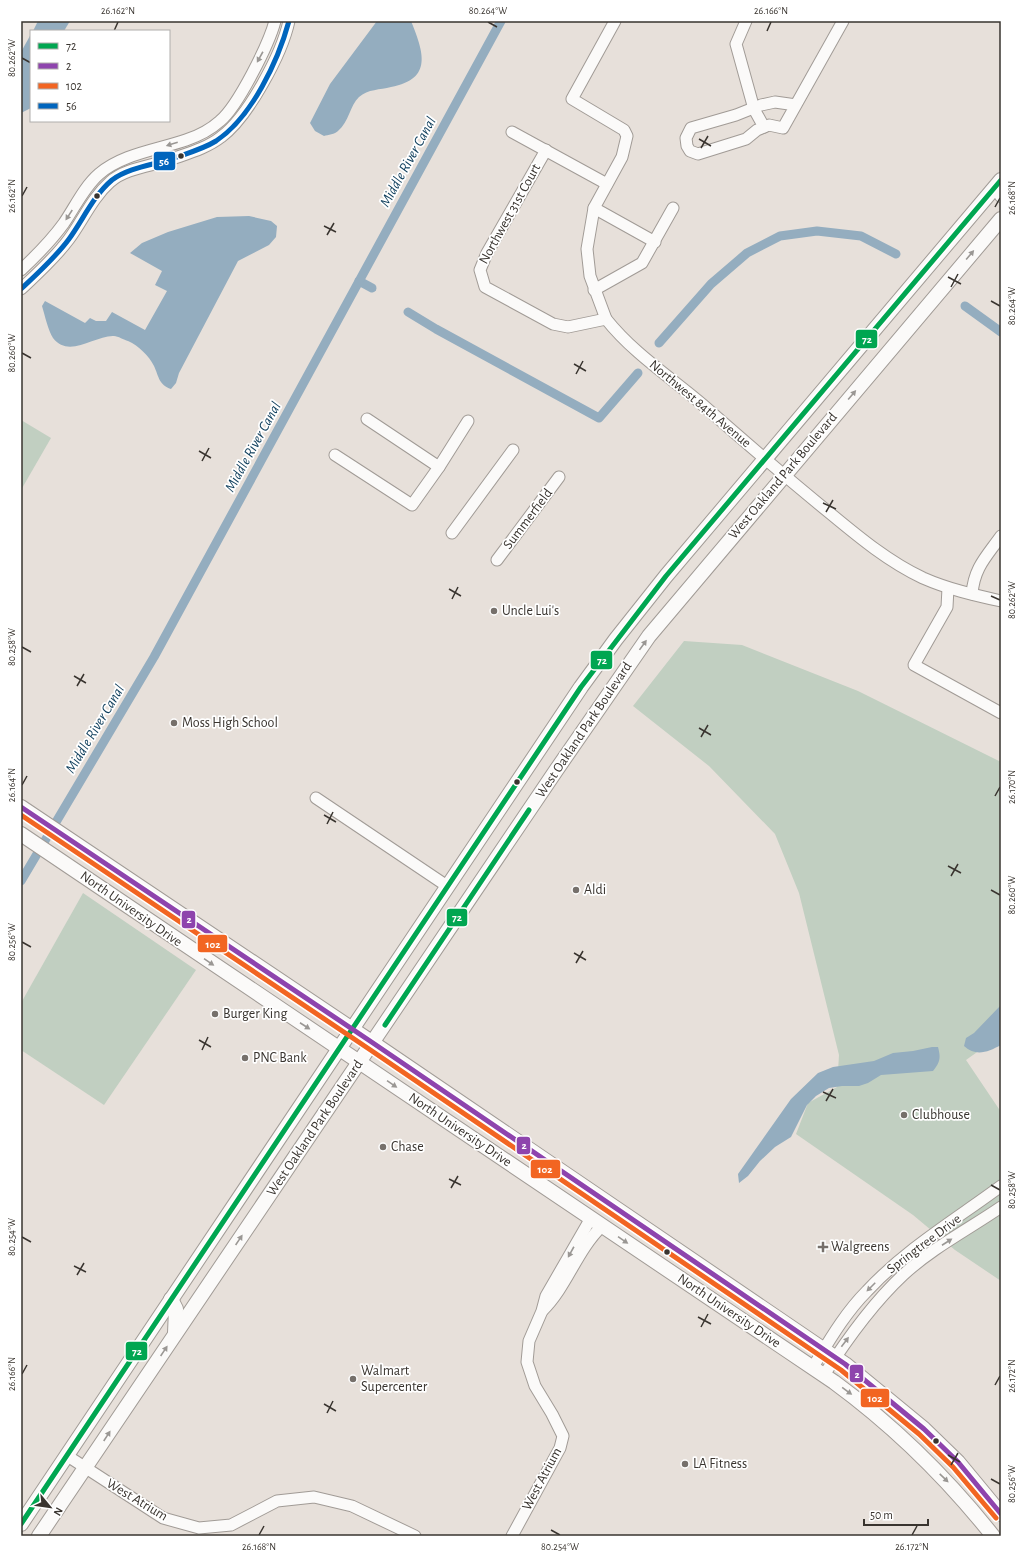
<svg xmlns="http://www.w3.org/2000/svg" width="1022" height="1557" viewBox="0 0 1022 1557" font-family="'Alegreya Sans',sans-serif">
<style>
.green{fill:#c1cfc1}
.water{fill:#94adbf}
.lines{fill:none;stroke-linecap:round;stroke-linejoin:round}
.canal{stroke:#94adbf;stroke-width:9}
.minor-casing{stroke:#a19b96;stroke-width:13}
.major-casing{stroke:#a19b96;stroke-width:16}
.minor{stroke:#fbfaf9;stroke-width:11}
.major{stroke:#fbfaf9;stroke-width:14}
.bus-1-casing{stroke:#fff;stroke-width:8}
.bus-2-casing{stroke:#fff;stroke-width:8}
.bus-3-casing{stroke:#fff;stroke-width:8}
.bus-4-casing{stroke:#fff;stroke-width:8}
.bus-1{stroke:#00a651;stroke-width:5}
.bus-2{stroke:#8e44ad;stroke-width:5}
.bus-3{stroke:#f26522;stroke-width:5}
.bus-4{stroke:#0065bd;stroke-width:5}
.oneway{fill:#9a9794}
.ticks{fill:none;stroke:#39342f;stroke-width:1.5}
.bus-dot{fill:#39342f;stroke:#fff;stroke-width:1.5}
.poi-dot{fill:#76706b;stroke:#fff;stroke-width:1.5}
.labels{text-anchor:middle;dominant-baseline:central;stroke-width:3.5;stroke-linejoin:round;paint-order:stroke}
.street-label{font-size:14px;fill:#39342f;stroke:#fff}
.poi-label{font-size:14px;fill:#39342f;stroke:#fff;text-anchor:start}
.water-label{font-size:15px;font-style:italic;fill:#0d3d5b;stroke:#fff}
.line-badge{stroke:#fff;stroke-width:1.5}
.badge-label{font-size:11px;text-anchor:middle;font-weight:bold;fill:#fff}
.neatline{fill:none;stroke:#39342f;stroke-width:1.5}
.ticks-label{font-size:10px;text-anchor:middle;fill:#39342f}
</style>
<rect width="100%" height="100%" fill="#e7e0da"/>
<g class="green">
<path d="M21,420L51,438L21,490Z"/>
<path d="M684,641L742,645L858,691L1001,762V1035L966,1060L1001,1112V1281L955,1250L913,1215L796,1134L808,1103L837,1087L839,1055L799,893L775,834L709,766L633,706Z"/>
<path d="M83,893L196,970L104,1105L21,1050V1003Z"/>
</g>
<g class="water">
<path d="M38,21H70L64,31H33Z"/>
<path d="M377,21H411C423,51 434,79 391,87C380,90 368,89 359,97C350,105 349,122 338,131C335,134 328,135 324,136L315,131L310,123L330,84Z"/>
<path d="M31,34V108L21,113V52Z"/>
<path d="M249,216L271,221L277,226L276,237L269,245L238,261L179,373L176,383L171,389C159,385 159,377 154,366C149,356 139,346 128,341C124,340 118,336 114,336C95,335 69,359 53,338C48,330 45,316 42,306L45,301L85,323L90,318L96,321H106L112,312L145,330L167,291L155,285L162,271L130,253L142,243L168,232L217,217Z"/>
<path d="M1001,1005V1045C988,1052 976,1057 964,1046L966,1038L974,1033Z"/>
<path d="M932,1047H938C941,1058 940,1062 933,1071L881,1075L868,1083L859,1086H842L829,1088L816,1096L807,1105L791,1137L775,1147L760,1161L748,1176L739,1183L738,1174L791,1099L818,1073L833,1067L874,1061L893,1053L913,1051Z"/>
</g>
<g class="lines">
<g class="canal">
<path d="M359,281L372,288"/>
<path d="M965,306L1001,332"/>
<path d="M408,312L436,329L599,418L638,373"/>
<path d="M659,343L711,284L747,253L780,236L817,231L861,236L896,254"/>
<path d="M21,881L154,657L501,21"/>
</g>
<defs>
<g id="minor">
<path d="M746,21L736,44L754,109L764,127"/>
<path d="M796,105L775,102L761,105L736,115L691,128L686,138L687,146L690,151L698,154L746,139L757,130L769,125L783,128L843,21"/>
<path d="M512,132L607,184"/>
<path d="M546,150L487,253L480,270L485,287L553,324L568,327L606,319C633,353 670,377 703,405C745,442 788,479 831,514C860,538 889,562 923,578C948,589 974,595 1001,601"/>
<path d="M995,188L1001,197"/>
<path d="M594,208L655,242"/>
<path d="M21,270C37,255 51,241 64,223C75,207 84,187 99,174C122,154 157,150 186,140C198,136 210,130 220,121C238,106 269,44 275,21"/>
<path d="M21,289C38,273 55,258 69,239C83,220 92,198 110,182C125,168 152,166 172,159C189,153 207,148 221,137C248,117 282,54 289,21"/>
<path d="M594,290L642,263L673,208"/>
<path d="M606,319L590,276L587,249L594,208L622,157L627,136L624,130L572,99L615,21"/>
<path d="M367,419L439,467L468,421"/>
<path d="M335,455L412,505L439,467"/>
<path d="M452,533L513,450"/>
<path d="M497,560L559,477"/>
<path d="M948,588L947,607L914,665L1001,713"/>
<path d="M972,594C974,568 986,557 1001,536"/>
<path d="M316,798L447,886"/>
<path d="M543,1310C567,1286 577,1250 602,1226"/>
<path d="M813,1367C829,1341 845,1313 867,1291C906,1249 955,1220 1001,1186"/>
<path d="M824,1375C847,1339 872,1304 903,1275C932,1248 969,1229 1001,1207"/>
<path d="M66,1455L163,1518L199,1528L231,1525L277,1501L314,1497L352,1506L415,1536"/>
<path d="M512,1536L560,1448L563,1436L552,1414L535,1386L527,1362L529,1341L542,1311L546,1296L591,1218"/>
</g>
<g id="major">
<path d="M21,807L373,1043L845,1364L924,1429L958,1462L1001,1514"/>
<path d="M21,834L834,1382C894,1426 947,1478 993,1536"/>
<path d="M171,1299L176,1309L175,1333"/>
<path d="M21,1524L581,687L616,639L666,576L1001,180"/>
<path d="M39,1536L557,769L649,636L1001,219"/>
</g>
</defs>
<use href="#minor" class="minor-casing"/>
<use href="#major" class="major-casing"/>
<use href="#minor" class="minor"/>
<use href="#major" class="major"/>
<defs>
<g id="bus-1">
<path d="M385,1025L529,810"/>
<path d="M21,1524L581,687L666,576L1001,180"/>
</g>
<path id="bus-2" d="M21,807L373,1043L845,1364L924,1429L958,1462L1001,1514"/>
<path id="bus-3" d="M21,815L369,1049L841,1370L919,1434L953,1467L996,1518"/>
<path id="bus-4" d="M21,289C38,273 55,258 69,239C83,220 93,196 112,180C130,167 154,165 174,158C188,153 203,149 216,141C252,117 278,61 289,21"/>
</defs>
<use href="#bus-1" class="bus-1-casing"/>
<use href="#bus-2" class="bus-2-casing"/>
<use href="#bus-3" class="bus-3-casing"/>
<use href="#bus-4" class="bus-4-casing"/>
<use href="#bus-1" class="bus-1"/>
<use href="#bus-2" class="bus-2"/>
<use href="#bus-3" class="bus-3"/>
<use href="#bus-4" class="bus-4"/>
</g>
<defs><path id="oneway-solid" d="M-6-.8H1V-3.2L6.5 0L1 3.2V.8H-6Z"/></defs>
<g class="oneway">
<use href="#oneway-solid" transform="translate(260 57) rotate(119)"/>
<use href="#oneway-solid" transform="translate(172 144) rotate(163)"/>
<use href="#oneway-solid" transform="translate(69 215) rotate(123)"/>
<use href="#oneway-solid" transform="translate(970 255) rotate(-50)"/>
<use href="#oneway-solid" transform="translate(852 395) rotate(-50)"/>
<use href="#oneway-solid" transform="translate(643 645) rotate(-54)"/>
<use href="#oneway-solid" transform="translate(209 962) rotate(34)"/>
<use href="#oneway-solid" transform="translate(305 1026) rotate(33)"/>
<use href="#oneway-solid" transform="translate(392 1084) rotate(34)"/>
<use href="#oneway-solid" transform="translate(239 1240) rotate(-56)"/>
<use href="#oneway-solid" transform="translate(623 1240) rotate(34)"/>
<use href="#oneway-solid" transform="translate(947 1242) rotate(-33)"/>
<use href="#oneway-solid" transform="translate(571 1252) rotate(119)"/>
<use href="#oneway-solid" transform="translate(871 1287) rotate(135)"/>
<use href="#oneway-solid" transform="translate(845 1342) rotate(-53)"/>
<use href="#oneway-solid" transform="translate(164 1351) rotate(-56)"/>
<use href="#oneway-solid" transform="translate(847 1391) rotate(36)"/>
<use href="#oneway-solid" transform="translate(107 1436) rotate(-57)"/>
<use href="#oneway-solid" transform="translate(944 1478) rotate(44)"/>
</g>
<path class="ticks" d="M488,22L497,27M114,31L118,22M767,31L771,22M22,58L31,63M699,139L711,146M701,148L708,136M22,196L27,187M995,207L1000,198M324,226L336,232M327,235L334,223M948,277L961,284M951,287L958,274M991,301L1000,306M22,353L31,358M574,364L586,371M576,374L583,361M199,451L211,458M202,461L209,448M823,503L836,509M826,512L833,500M449,589L461,596M991,596L1000,600M452,599L458,587M22,647L31,652M74,676L86,683M77,686L84,674M699,728L711,735M701,737L708,725M22,785L27,776M995,796L1000,787M324,815L336,822M327,824L333,812M948,866L961,873M951,876L958,864M991,890L1000,895M22,942L31,947M574,953L586,960M576,963L583,951M199,1040L211,1047M202,1050L208,1037M823,1092L836,1098M826,1101L833,1089M449,1179L461,1185M991,1185L1000,1190M451,1188L458,1176M22,1237L31,1242M74,1266L86,1272M77,1275L84,1263M698,1317L711,1324M701,1327L708,1314M22,1374L27,1365M995,1385L1000,1376M324,1404L336,1411M327,1413L333,1401M948,1455L960,1462M951,1465L958,1453M991,1479L1000,1484M551,1530L560,1535M259,1535L264,1526M912,1535L917,1526"/>
<g class="bus-dot">
<circle cx="181" cy="156" r="3.5"/>
<circle cx="97" cy="196" r="3.5"/>
<circle cx="517" cy="782" r="3.5"/>
<circle cx="667" cy="1252" r="3.5"/>
<circle cx="936" cy="1441" r="3.5"/>
</g>
<g class="poi-dot">
<circle cx="494" cy="611" r="4"/>
<circle cx="174" cy="723" r="4"/>
<circle cx="576" cy="890" r="4"/>
<circle cx="215" cy="1014" r="4"/>
<circle cx="245" cy="1058" r="4"/>
<circle cx="904" cy="1115" r="4"/>
<circle cx="383" cy="1147" r="4"/>
<path d="M821 1241h4v4h4v4h-4v4h-4v-4h-4v-4h4z"/>
<circle cx="353" cy="1379" r="4"/>
<circle cx="685" cy="1464" r="4"/>
</g>
<g class="labels">
<g class="street-label">
<text transform="translate(510 214) rotate(-61)">Northwest 31st Court</text>
<text transform="translate(700 404) rotate(40)">Northwest 84th Avenue</text>
<text transform="translate(783 476) rotate(-50)">West Oakland Park Boulevard</text>
<text transform="translate(528 519) rotate(-53)">Summerfield</text>
<text transform="translate(584 730) rotate(-56)">West Oakland Park Boulevard</text>
<text transform="translate(131 909) rotate(35)">North University Drive</text>
<text transform="translate(315 1128) rotate(-56)">West Oakland Park Boulevard</text>
<text transform="translate(460 1130) rotate(34)">North University Drive</text>
<text transform="translate(924 1244) rotate(-37)">Springtree Drive</text>
<text transform="translate(729 1311) rotate(34)">North University Drive</text>
<text transform="translate(542 1479) rotate(-62)">West Atrium</text>
<text transform="translate(137 1500) rotate(31)">West Atrium</text>
</g>
<g class="poi-label">
<text x="502" y="611">Uncle Lui's</text>
<text x="182" y="723">Moss High School</text>
<text x="584" y="890">Aldi</text>
<text x="223" y="1014">Burger King</text>
<text x="253" y="1058">PNC Bank</text>
<text x="912" y="1115">Clubhouse</text>
<text x="391" y="1147">Chase</text>
<text x="831" y="1247">Walgreens</text>
<text x="361" y="1371">Walmart<tspan x="361" dy="16">Supercenter</tspan></text>
<text x="693" y="1464">LA Fitness</text>
</g>
<g class="water-label">
<text transform="translate(408 162) rotate(-61)">Middle River Canal</text>
<text transform="translate(253 447) rotate(-61)">Middle River Canal</text>
<text transform="translate(95 729) rotate(-59)">Middle River Canal</text>
</g>
</g>
<g class="line-badge">
<rect x="153" y="151" width="23" height="20" rx="4" fill="#0065bd"/>
<rect x="855" y="329" width="23" height="20" rx="4" fill="#00a651"/>
<rect x="590" y="650" width="23" height="20" rx="4" fill="#00a651"/>
<rect x="446" y="908" width="22" height="19" rx="4" fill="#00a651"/>
<rect x="181" y="910" width="15" height="19" rx="4" fill="#8e44ad"/>
<rect x="197" y="934" width="31" height="19" rx="4" fill="#f26522"/>
<rect x="516" y="1136" width="15" height="19" rx="4" fill="#8e44ad"/>
<rect x="530" y="1159" width="31" height="20" rx="4" fill="#f26522"/>
<rect x="125" y="1341" width="23" height="20" rx="4" fill="#00a651"/>
<rect x="849" y="1364" width="15" height="19" rx="4" fill="#8e44ad"/>
<rect x="860" y="1388" width="30" height="20" rx="4" fill="#f26522"/>
</g>
<g class="badge-label">
<text x="164" y="165">56</text>
<text x="867" y="343">72</text>
<text x="602" y="664">72</text>
<text x="457" y="921">72</text>
<text x="189" y="923">2</text>
<text x="213" y="948">102</text>
<text x="524" y="1149">2</text>
<text x="545" y="1173">102</text>
<text x="137" y="1355">72</text>
<text x="857" y="1378">2</text>
<text x="875" y="1402">102</text>
</g>
<rect width="1022" height="1557" fill="none" stroke="#ffffff" stroke-width="44"/>
<rect x="30" y="30" width="140" height="92" fill="#ffffff" stroke="#b0aeac"/>
<rect x="38" y="43" width="20" height="6" fill="#00a651" stroke="#b0aeac"/>
<text x="66" y="50" font-size="12" fill="#39342f">72</text>
<rect x="38" y="63" width="20" height="6" fill="#8e44ad" stroke="#b0aeac"/>
<text x="66" y="70" font-size="12" fill="#39342f">2</text>
<rect x="38" y="83" width="20" height="6" fill="#f26522" stroke="#b0aeac"/>
<text x="66" y="90" font-size="12" fill="#39342f">102</text>
<rect x="38" y="103" width="20" height="6" fill="#0065bd" stroke="#b0aeac"/>
<text x="66" y="110" font-size="12" fill="#39342f">56</text>
<g transform="translate(50 1507) rotate(119)" stroke="#ffffff" stroke-width="3" paint-order="stroke">
<path d="M0-3L7 15L0 10L-7 15Z" fill="#39342f"/>
<text y="-6" font-size="11" font-weight="bold" text-anchor="middle" fill="#39342f">N</text>
</g>
<path d="M864 1519v6h64v-6" fill="none" stroke="#39342f" stroke-width="2"/>
<text x="870" y="1519" font-size="12" fill="#39342f" stroke="#ffffff" stroke-width="3" paint-order="stroke">50 m</text>
<rect x="22" y="22" width="978" height="1513" class="neatline"/>
<g class="ticks-label">
<text x="118" y="14">26.162°N</text>
<text x="488" y="14">80.264°W</text>
<text x="771" y="14">26.166°N</text>
<text transform="translate(11 58) rotate(-90)" y="4">80.262°W</text>
<text transform="translate(11 196) rotate(-90)" y="4">26.162°N</text>
<text transform="translate(1011 198) rotate(-90)" y="4">26.168°N</text>
<text transform="translate(1011 306) rotate(-90)" y="4">80.264°W</text>
<text transform="translate(11 353) rotate(-90)" y="4">80.260°W</text>
<text transform="translate(1011 600) rotate(-90)" y="4">80.262°W</text>
<text transform="translate(11 647) rotate(-90)" y="4">80.258°W</text>
<text transform="translate(11 785) rotate(-90)" y="4">26.164°N</text>
<text transform="translate(1011 787) rotate(-90)" y="4">26.170°N</text>
<text transform="translate(1011 895) rotate(-90)" y="4">80.260°W</text>
<text transform="translate(11 942) rotate(-90)" y="4">80.256°W</text>
<text transform="translate(1011 1190) rotate(-90)" y="4">80.258°W</text>
<text transform="translate(11 1237) rotate(-90)" y="4">80.254°W</text>
<text transform="translate(11 1374) rotate(-90)" y="4">26.166°N</text>
<text transform="translate(1011 1376) rotate(-90)" y="4">26.172°N</text>
<text transform="translate(1011 1484) rotate(-90)" y="4">80.256°W</text>
<text x="259" y="1550">26.168°N</text>
<text x="560" y="1550">80.254°W</text>
<text x="912" y="1550">26.172°N</text>
</g>
</svg>
